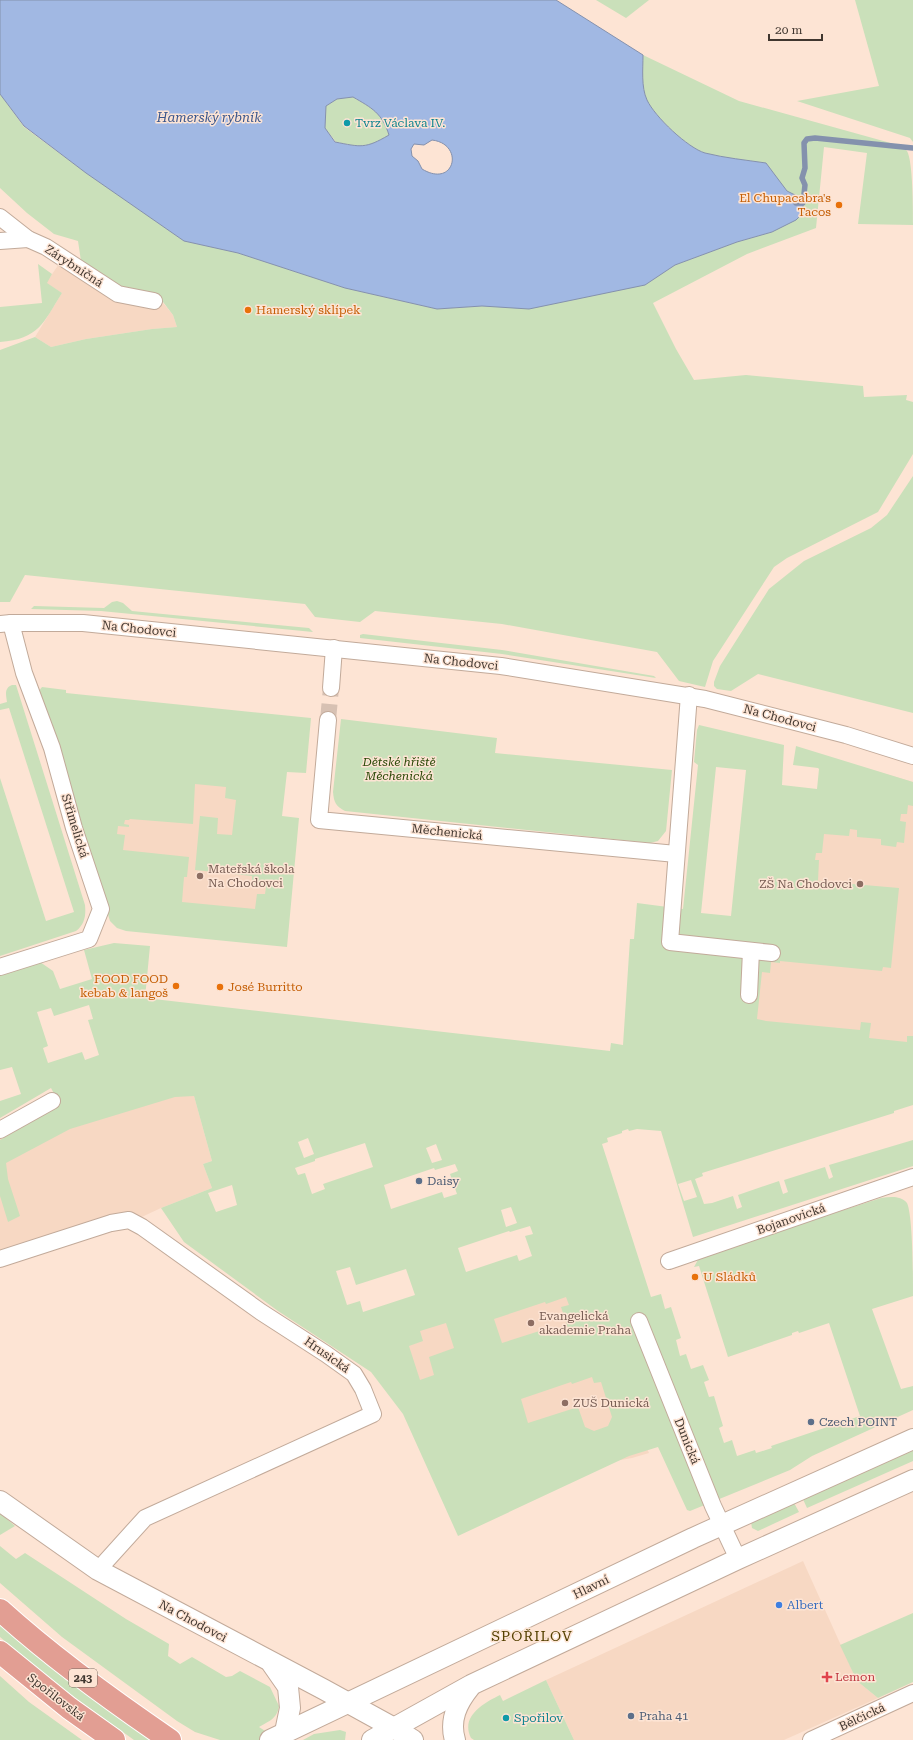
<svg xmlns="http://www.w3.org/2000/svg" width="913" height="1740" viewBox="0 0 913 1740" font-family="'Roboto Serif',serif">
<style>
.built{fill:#f7d8c3}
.green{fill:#cae0ba;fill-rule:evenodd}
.water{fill:#a1b8e3;stroke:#8491ad;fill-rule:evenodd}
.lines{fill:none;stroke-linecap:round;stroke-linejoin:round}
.stream{stroke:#8491ad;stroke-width:5.5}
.minor-tunnel{stroke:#d7c1b3;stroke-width:16;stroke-dasharray:16 8;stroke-linecap:butt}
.minor-casing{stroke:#c2aa9a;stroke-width:18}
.tertiary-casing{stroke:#c2aa9a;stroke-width:22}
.trunk-casing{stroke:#fff;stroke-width:24}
.minor{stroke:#fff;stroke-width:16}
.tertiary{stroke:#fff;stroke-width:20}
.trunk{stroke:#e29e93;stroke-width:22}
.culture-dot{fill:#0f9aa8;stroke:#fde4d4;stroke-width:1.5}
.food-dot{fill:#e8710a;stroke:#fde4d4;stroke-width:1.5}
.education-dot{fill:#8d6e63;stroke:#fde4d4;stroke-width:1.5}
.service-dot{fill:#5c6f8a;stroke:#fde4d4;stroke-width:1.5}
.shop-dot{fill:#3f7fe0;stroke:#fde4d4;stroke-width:1.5}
.health-dot{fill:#e0444e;stroke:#fde4d4;stroke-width:1.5}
.labels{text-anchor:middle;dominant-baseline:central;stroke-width:3;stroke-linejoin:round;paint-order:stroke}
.shield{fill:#fde4d4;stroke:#796a60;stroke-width:1}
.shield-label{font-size:11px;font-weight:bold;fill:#40362f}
.culture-label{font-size:12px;fill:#0d838f;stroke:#fde4d4;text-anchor:start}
.food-label{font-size:12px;fill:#c56008;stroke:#fde4d4;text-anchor:start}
.street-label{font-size:12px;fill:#40362f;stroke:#fde4d4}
.park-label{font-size:12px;font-style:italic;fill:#2a4907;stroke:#fde4d4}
.education-label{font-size:12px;fill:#785e54;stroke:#fde4d4;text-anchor:start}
.service-label{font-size:12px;fill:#4e5e75;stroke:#fde4d4;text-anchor:start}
.shop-label{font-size:12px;fill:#366cbe;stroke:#fde4d4;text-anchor:start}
.health-label{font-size:12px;fill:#be3a42;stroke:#fde4d4;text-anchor:start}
.water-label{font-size:13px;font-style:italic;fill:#39558c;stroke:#fde4d4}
.quarter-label{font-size:14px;letter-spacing:1px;fill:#544000;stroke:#fde4d4}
</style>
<rect width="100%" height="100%" fill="#fde4d4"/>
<g class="built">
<path d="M59,264L159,298L173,315L177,327L152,329L86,339L51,347L35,337L62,293L46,283Z"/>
<path d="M828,757L913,782V1045L749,1027L752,952L802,942Z"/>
<path d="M68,760L270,780L286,936L125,920Z"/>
<path d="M110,1069L194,1096L212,1161L203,1164L212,1188L161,1208L118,1228L0,1268V1123L53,1093L60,1105Z"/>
<path d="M568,1275L649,1453L632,1458L609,1462L489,1442L366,1339Z"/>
<path d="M803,1561L857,1681L878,1698L784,1740H574L546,1680Z"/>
</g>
<g class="green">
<path d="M596,0H649L626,18Z"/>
<path d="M855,0H913V142L910,138L797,101L879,86Z"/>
<path d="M643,55L739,101L887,142C893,144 903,146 907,151C913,161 913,210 913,225L858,224L867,153L824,147L816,228L747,254L653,303L676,349L694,380L746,375L863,386L864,397L907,395L906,400L913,402V454L878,512L787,558L774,567L713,661L705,687L679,681L657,652L502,624L375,611L360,622L315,617L305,604L25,575L10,602H0V350L35,337L51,347L86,339L152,329L177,327L173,315L160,298L109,285L81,261L78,241L54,234L27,213L0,188V94L24,127L86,173L184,241L238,253L345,288L437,309L482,306L645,285L675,265L737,242L772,232L802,213L803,203L797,196L787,191L766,163C746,160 725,158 705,153C688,148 655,117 647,100C641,87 643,69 643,55Z"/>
<path d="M353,97C374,110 380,111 389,135C365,149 362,147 336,142L325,128L326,106L337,99Z"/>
<path d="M38,264L52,274L47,283L62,293C43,323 39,339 0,342V307L42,303Z"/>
<path d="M913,476V713L758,674L731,691L717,689L714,686V682L720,666L769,589L804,561L871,528L887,515Z"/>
<path d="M117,601L123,603L132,611L309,628L313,632L101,611L31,609L34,606L104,608L112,602Z"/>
<path d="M363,634L502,650L654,676L656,678L502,654L360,638V635Z"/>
<path d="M12,685H16L85,905C86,915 85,924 76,931L0,956V778L46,921L74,912L9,708L0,710V704L7,702C6,695 4,688 12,685Z"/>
<path d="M42,687L66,690V693L311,718L306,773L287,772L282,816L299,818L287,947L126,931L117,928L110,921L38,692ZM195,784L226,787L225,798L236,800L232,835L217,834L218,818L200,816L195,870L252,876V885L266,887L265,894H257L255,909L182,902L184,877H187L189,857L123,850L125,835L117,834L118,826L129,827V825L124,824L125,820H129L130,819L193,824Z"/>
<path d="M341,719L497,738L495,753L672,770L666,831L658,841L650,843L345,811C336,806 334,803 333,792Z"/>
<path d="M699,725L784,745L782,785L817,789L819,769L818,768L793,765L796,746L913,782V806L908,805L907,814H901L900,821L906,822L904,843L897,842L896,847L881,845V839L857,837V830L850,829L849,836L824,834L822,853H816L815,860H819L818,881L899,888L891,968L883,967L882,971L780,961V963L771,962L770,973L762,972L757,1019L766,1021L860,1030L861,1022L871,1023L869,1038L907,1042V1036H913V1105L894,1111V1113L702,1173L703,1176L695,1179L704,1204L712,1203L733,1196L737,1209L742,1207L738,1195L779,1181L783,1194L788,1192L784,1180L825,1167L829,1179L833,1177L829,1165L913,1140V1166L693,1237L661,1131L637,1129L629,1131L628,1129L622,1131V1133L607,1138L608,1142L602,1144L651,1297L661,1294L665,1309L671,1307L681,1338L676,1340L680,1356L686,1354L691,1369L703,1365L709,1380L704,1382L709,1397L714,1396L723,1426L719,1428L724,1443L732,1440L737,1456L755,1450L756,1453L772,1448L771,1446L860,1416L829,1323L799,1333L798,1331L792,1333V1335L728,1357L699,1266L694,1267L700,1256L881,1198C890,1197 900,1195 907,1203C913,1216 913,1277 913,1296L872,1309L901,1389L913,1386V1410L812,1456L790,1470L690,1511L687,1510L658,1447L629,1456L458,1536L403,1414L371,1372L278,1311L184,1242L161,1208L212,1188L203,1164L212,1161L194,1096L175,1097L70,1129L6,1163L8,1179L20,1216L8,1222L0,1196V1140L60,1105L51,1088L0,1118V1101L21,1094L12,1067L0,1070V975L40,962L53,971L60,989L92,979L84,950L114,943L150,946L145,998L610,1051L611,1043L623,1045L630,939H634L637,903L683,909L698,765L694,762L697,730ZM716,767L746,770L731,916L701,913ZM89,1005L93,1019L88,1020L99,1055L85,1060L82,1052L48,1063L43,1048L48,1046L37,1012L51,1008L54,1016ZM308,1138L314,1154L304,1158L298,1142ZM365,1143L373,1167L323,1184L325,1189L312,1194L305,1173L298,1175L295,1168L315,1161V1159ZM436,1144L442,1160L432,1163L426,1148ZM455,1164L458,1171L450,1174L457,1194L444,1198L442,1192L391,1209L384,1185L434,1168L435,1170ZM691,1180L697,1197L684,1201L678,1184ZM232,1185L237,1205L216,1212L208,1193ZM511,1207L517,1223L506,1227L501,1210ZM530,1226L533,1234L525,1236L532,1256L519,1261L517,1255L466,1272L458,1248L509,1231L510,1232ZM350,1267L356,1285L406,1269L415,1295L363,1312L360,1301L347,1305L336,1271ZM566,1297L569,1305L561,1307L569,1331L555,1335L552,1327L502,1343L494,1319L545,1302L546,1304ZM446,1323L454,1348L429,1357L434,1375L420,1380L409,1346L423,1341L420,1331ZM592,1377L594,1383L601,1382L612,1417L608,1426L594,1431L585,1427L578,1407L528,1423L521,1399L571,1382L572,1384Z"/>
<path d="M913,1448V1461L807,1508L802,1497Z"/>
<path d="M793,1501L799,1512L758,1531L752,1528L751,1522Z"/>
<path d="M0,1513L15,1526L0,1535Z"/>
<path d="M0,1546L16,1559L25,1553L126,1619L169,1644L168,1656L180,1664L192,1657L226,1677L232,1676L240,1671L270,1687L279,1706C277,1719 269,1721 259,1727L279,1740H220L195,1732L177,1721L62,1637L0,1583Z"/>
<path d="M913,1613V1682L878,1698L857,1681L840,1645Z"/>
<path d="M0,1625L65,1679L151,1740H134L59,1686L0,1637Z"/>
<path d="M0,1676L29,1702L82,1740H0Z"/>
<path d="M546,1680L574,1740H474L471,1738C460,1716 484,1703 500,1695L503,1701Z"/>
<path d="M340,1730L346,1732L345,1740H303L314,1734Z"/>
</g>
<path class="water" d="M0,0H556L643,55C643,69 641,87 647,100C655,117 688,148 705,153C725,158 746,160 766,163L787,191L797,196L803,203V213L796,220L772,232L737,242L675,265L645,285L529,309L482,306L437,309L345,288L238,253L184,241L86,173L24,126L0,94ZM353,97C372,108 382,113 389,135C365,149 361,147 335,142L325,128L326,106L337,99ZM432,140C465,144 455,189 422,169L418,161L412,156L411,149L414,144L424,145Z"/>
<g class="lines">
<path class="stream" d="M796,203H803L805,185L802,178L805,168L804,143L807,139L815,138L913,148"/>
<path class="minor-tunnel" d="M328,720L331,688"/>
<defs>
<g id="minor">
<path d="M0,217L28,239L46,247L118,294L154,301"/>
<path d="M0,241L28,239"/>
<path d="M0,624L11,623H83L501,666L705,699L846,735L913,756"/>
<path d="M331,688L334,648"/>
<path d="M689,695L670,942L772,953"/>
<path d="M328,720L319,820L676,854"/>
<path d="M0,967L89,939L101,909L74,828L52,748L24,673L11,623"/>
<path d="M749,995L751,951"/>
<path d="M0,1130L52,1101"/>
<path d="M0,1259L111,1223L129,1220L142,1227L261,1312L326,1354L354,1374L363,1389L373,1414L145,1518L98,1570"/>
<path d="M669,1261L913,1177"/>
<path d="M639,1321L713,1506L738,1559"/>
<path d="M811,1740L913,1693"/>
</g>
<g id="tertiary">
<path d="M0,1501L98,1570L323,1689L394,1728L413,1740"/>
<path d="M272,1664L288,1687L290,1708L285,1732"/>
<path d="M270,1740L693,1538L913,1439"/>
<path d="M372,1740L471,1685L738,1559L913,1480"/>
<path d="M455,1740C449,1720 457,1703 470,1687"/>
</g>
<g id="trunk">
<path d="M0,1610C53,1658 111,1700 170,1740"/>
<path d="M0,1652L69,1708L114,1740"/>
</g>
</defs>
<use href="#minor" class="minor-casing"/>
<use href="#tertiary" class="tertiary-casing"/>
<use href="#trunk" class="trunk-casing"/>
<use href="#minor" class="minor"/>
<use href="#tertiary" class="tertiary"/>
<use href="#trunk" class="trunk"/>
</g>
<g class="culture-dot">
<circle cx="347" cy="123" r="4"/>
<circle cx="506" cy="1718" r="4"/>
</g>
<g class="food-dot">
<circle cx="839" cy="205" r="4"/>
<circle cx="248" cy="310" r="4"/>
<circle cx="176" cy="986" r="4"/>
<circle cx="220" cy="987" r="4"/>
<circle cx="695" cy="1277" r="4"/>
</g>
<g class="education-dot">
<circle cx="200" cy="876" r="4"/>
<circle cx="860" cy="884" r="4"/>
<circle cx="531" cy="1323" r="4"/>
<circle cx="565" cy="1403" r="4"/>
</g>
<g class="service-dot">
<circle cx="419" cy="1181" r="4"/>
<circle cx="811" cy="1422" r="4"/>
<circle cx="631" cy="1716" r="4"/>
</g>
<circle class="shop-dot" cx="779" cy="1605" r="4"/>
<path class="health-dot" d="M825 1671h4v4h4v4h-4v4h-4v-4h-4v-4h4z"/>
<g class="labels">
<rect class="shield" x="69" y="1669" width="28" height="18" rx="3"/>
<g class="shield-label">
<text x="83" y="1678">243</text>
</g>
<g class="culture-label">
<text x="355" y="123">Tvrz Václava IV.</text>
<text x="514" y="1718">Spořilov</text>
</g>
<g class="food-label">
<text x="831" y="198" text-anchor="end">El Chupacabra's<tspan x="831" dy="14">Tacos</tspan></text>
<text x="256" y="310">Hamerský sklípek</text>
<text x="168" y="979" text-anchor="end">FOOD FOOD<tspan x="168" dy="14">kebab &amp; langoš</tspan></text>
<text x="228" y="987">José Burritto</text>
<text x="703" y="1277">U Sládků</text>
</g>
<g class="street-label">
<text transform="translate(74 266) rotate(33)">Zárybničná</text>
<text transform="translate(139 629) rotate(6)">Na Chodovci</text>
<text transform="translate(461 662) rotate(6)">Na Chodovci</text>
<text transform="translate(780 718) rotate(15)">Na Chodovci</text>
<text transform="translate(75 826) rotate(73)">Střimelická</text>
<text transform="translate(447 832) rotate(6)">Měchenická</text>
<text transform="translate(791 1219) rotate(-19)">Bojanovická</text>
<text transform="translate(327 1355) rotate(35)">Hrusická</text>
<text transform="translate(687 1441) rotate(68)">Dunická</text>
<text transform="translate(591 1587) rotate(-26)">Hlavní</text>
<text transform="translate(193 1621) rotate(28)">Na Chodovci</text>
<text transform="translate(56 1697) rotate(38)">Spořilovská</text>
<text transform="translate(862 1717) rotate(-25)">Bělčická</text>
</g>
<g class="park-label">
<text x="399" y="762">Dětské hřiště<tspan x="399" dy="14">Měchenická</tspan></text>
</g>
<g class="education-label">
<text x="208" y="869">Mateřská škola<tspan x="208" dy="14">Na Chodovci</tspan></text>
<text x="852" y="884" text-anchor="end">ZŠ Na Chodovci</text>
<text x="539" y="1316">Evangelická<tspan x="539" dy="14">akademie Praha</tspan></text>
<text x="573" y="1403">ZUŠ Dunická</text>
</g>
<g class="service-label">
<text x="427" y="1181">Daisy</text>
<text x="819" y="1422">Czech POINT</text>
<text x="639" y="1716">Praha 41</text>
</g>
<g class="shop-label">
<text x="787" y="1605">Albert</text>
</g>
<g class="health-label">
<text x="835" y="1677">Lemon</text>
</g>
<g class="water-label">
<text x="209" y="117">Hamerský rybník</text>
</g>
<g class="quarter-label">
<text x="532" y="1636">SPOŘILOV</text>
</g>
</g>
<path d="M769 34v6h53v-6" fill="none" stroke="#40362f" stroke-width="2"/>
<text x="775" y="34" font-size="12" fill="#40362f" stroke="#fde4d4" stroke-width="3" paint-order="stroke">20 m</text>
</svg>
